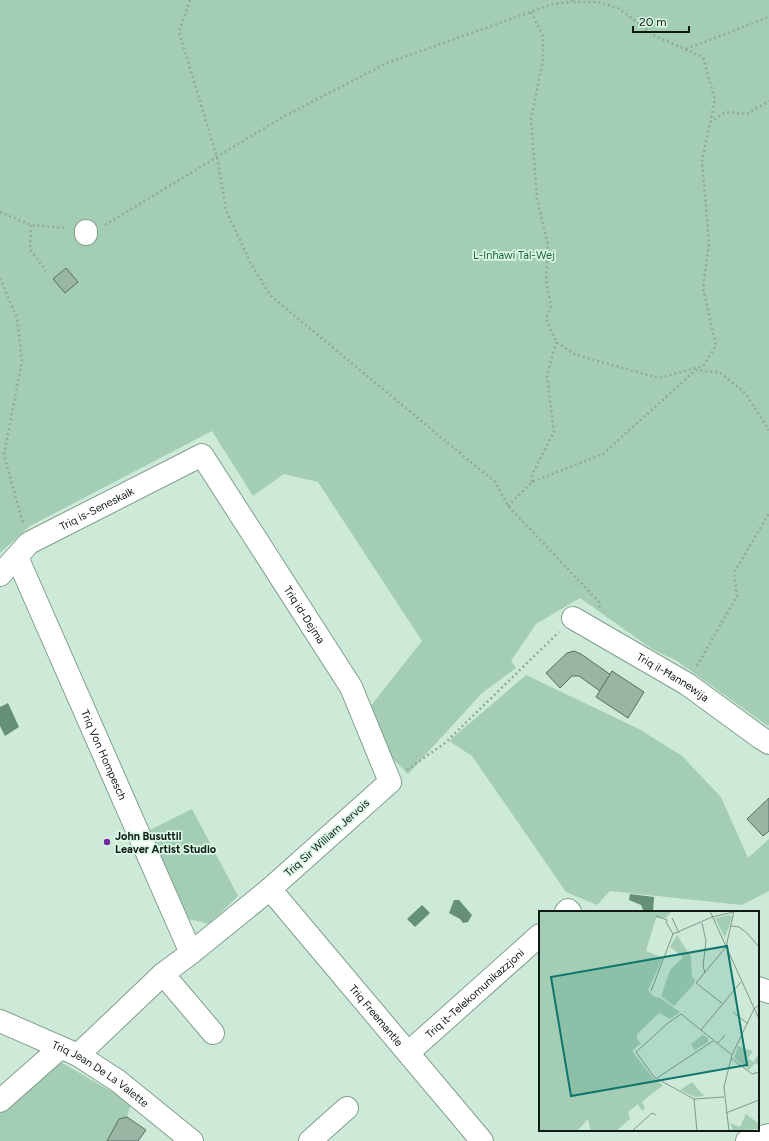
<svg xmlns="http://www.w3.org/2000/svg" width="769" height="1141" viewBox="0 0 769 1141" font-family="Figtree,sans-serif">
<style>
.green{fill:#a3cdb4}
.water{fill:#658f77}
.building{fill:#99b6a5;stroke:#567061}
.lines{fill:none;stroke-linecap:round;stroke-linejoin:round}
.minor-casing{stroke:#829e8e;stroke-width:24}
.path{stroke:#92aa9b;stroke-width:2.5;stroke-dasharray:2 3;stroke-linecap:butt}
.minor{stroke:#fff;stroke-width:22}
.poi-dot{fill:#732c9f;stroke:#daf8e5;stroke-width:1.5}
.labels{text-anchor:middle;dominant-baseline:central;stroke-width:3.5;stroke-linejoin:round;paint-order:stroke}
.park-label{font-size:11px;fill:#196240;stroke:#daf8e5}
.street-label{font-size:11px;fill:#101b15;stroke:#daf8e5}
.poi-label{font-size:11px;font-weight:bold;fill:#101b15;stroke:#daf8e5;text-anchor:start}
.inset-road{fill:none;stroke:#81978a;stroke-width:1}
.view{fill:#0f766e;fill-opacity:0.15;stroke:#0f766e;stroke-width:2}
.inset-edge{fill:none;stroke:#101b15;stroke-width:2}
</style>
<rect width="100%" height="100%" fill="#cdead8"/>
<g class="green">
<path d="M0,0H769V724L768,726L677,661L652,649L580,598L536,624L511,661L516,668L482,693L408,774L391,757L370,707L422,641L318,482L284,474L253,496L212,431L30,526L0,553Z"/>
<path d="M526,675L639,729L682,756L721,797L748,858L769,839V891L742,905L610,891L597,905L566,892L472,756L449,741Z"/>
<path d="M192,809L238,896L209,924L189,919L152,845L150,830Z"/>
<path d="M59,1061L131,1103L127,1117L119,1119L107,1141H0V1112Z"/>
</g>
<g class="water">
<path d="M8,703L19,727L5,736L0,726V707Z"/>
<path d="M630,894L654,897L653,912H644L641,905L629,900Z"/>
<path d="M454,900H459L472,915L468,922L463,923L460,919L449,913Z"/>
<path d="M422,905L430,913L415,927L407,919Z"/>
</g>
<g class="building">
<path d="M66,268L78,282L65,293L53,279Z"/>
<path d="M574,651L581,654L611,675L600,691L579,676H572L560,688L546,673L567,653Z"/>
<path d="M612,671L644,692L628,718L596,697Z"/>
<path d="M769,798V831L763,836L747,819Z"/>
<path d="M127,1117L146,1130L138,1141H107L119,1119Z"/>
</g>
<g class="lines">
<defs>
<g id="minor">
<path d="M86,231V234"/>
<path id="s1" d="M17,557L191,953"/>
<path id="s2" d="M0,575L29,543L202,455L351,687L390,782L270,889L191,953L163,974L78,1055"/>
<path id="s3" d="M573,618L687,684L761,738L769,743"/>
<path id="s4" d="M270,889L482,1141"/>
<path d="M566,912L568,910L570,912"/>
<path d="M163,974L213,1033"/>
<path d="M758,988L769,992"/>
<path id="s5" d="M0,1021L78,1055L118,1081L192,1141"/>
<path id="s6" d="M409,1052L540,935"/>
<path d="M0,1101L60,1048"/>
<path d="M310,1141L347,1108"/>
<path d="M747,1141L769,1135"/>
</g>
</defs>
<use href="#minor" class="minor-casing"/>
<g class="path">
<path d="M190,0L179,32L217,157L226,210L251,264L271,296L496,483L508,506L599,602L600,610"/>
<path d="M531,12L543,36V60L531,119L537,199L548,245L546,280L551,306L546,319L556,342L576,355L659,378L703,366L716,346L703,288L709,243L702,160L715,100L703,57L655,36L618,8L598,2H570"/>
<path d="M686,49L769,17"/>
<path d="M710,122L726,112L747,114L769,101"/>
<path d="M0,212L31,225L66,228"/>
<path d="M31,225L30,249L46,271"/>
<path d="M105,225L281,118L387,63L553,4L570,2L572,0"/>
<path d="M0,278L17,318L22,361L4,455L23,523"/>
<path d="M532,482V475L554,432L547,376L556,342"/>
<path d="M508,506L532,482L603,454L696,370L721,373L745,393L769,430"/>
<path d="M697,666L737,596L734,573L769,513"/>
<path d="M407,770L445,743L559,632"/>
</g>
<use href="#minor" class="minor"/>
</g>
<circle class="poi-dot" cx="107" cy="842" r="4"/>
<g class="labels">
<g class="park-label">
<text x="514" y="255">L-Inħawi Tal-Wej</text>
</g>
<g class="street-label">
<text stroke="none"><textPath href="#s2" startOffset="119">Triq is-Seneskalk</textPath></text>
<text stroke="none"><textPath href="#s2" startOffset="427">Triq id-Dejma</textPath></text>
<text stroke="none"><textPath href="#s3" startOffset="116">Triq il-Ħannewija</textPath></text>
<text stroke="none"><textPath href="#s1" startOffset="216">Triq Von Hompesch</textPath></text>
<text transform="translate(327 838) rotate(-42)">Triq Sir William Jervois</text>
<text stroke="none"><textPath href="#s6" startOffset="88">Triq it-Telekomunikazzjoni</textPath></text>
<text stroke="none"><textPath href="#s4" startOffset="165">Triq Freemantle</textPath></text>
<text stroke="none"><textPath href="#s5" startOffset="114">Triq Jean De La Valette</textPath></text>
</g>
<g class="poi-label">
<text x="115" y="836">John Busuttil<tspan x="115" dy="13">Leaver Artist Studio</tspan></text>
</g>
</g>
<g transform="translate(539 911)">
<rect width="220" height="220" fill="#cdead8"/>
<path d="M0,0H133L127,7H117L107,40L124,47L109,79L114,85L121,87L141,101L131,108L120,102L98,123V128L102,132L93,140L113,166L124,174L103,191L106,197L103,200L99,193L89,201L91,208L77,220H52L49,208L38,220H0ZM191,4L193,6L186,27L176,7ZM138,24L152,46L153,66L156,68L155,73L135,95L122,85L131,59L144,46L131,36ZM164,124L169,127V131L156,139L152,133ZM199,135L214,140L209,147L214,151L220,143L219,154L216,152L210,159L195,147ZM153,171L165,185L156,186L141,179ZM207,203L219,212V218L194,220L191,212L201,216Z" fill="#a3cdb4"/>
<path class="inset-road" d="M171,0L220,108M117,5L128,9L127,11L134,23M133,7L140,22M163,12L167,30L164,55L166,62M192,15L200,16L208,22L220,36M134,23L173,6L195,1M112,80L134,23M184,93L157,72L187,36L195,0M194,101L209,113M162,119L202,71M178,133L186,124M192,147L213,163L220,161M118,167L174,130M185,186L155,188L115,166L97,141L129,112L142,103L193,144M155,188L158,220M187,202L220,189M93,220L113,202L117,204M190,220L185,176L193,144L215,98L220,94"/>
<path class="view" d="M188,35L208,154L32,185L12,66Z"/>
<rect width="220" height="220" class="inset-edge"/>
</g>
<path d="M633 26v6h56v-6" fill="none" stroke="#101b15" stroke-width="2"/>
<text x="639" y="26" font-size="12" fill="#101b15" stroke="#daf8e5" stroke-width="3" paint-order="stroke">20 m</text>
</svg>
